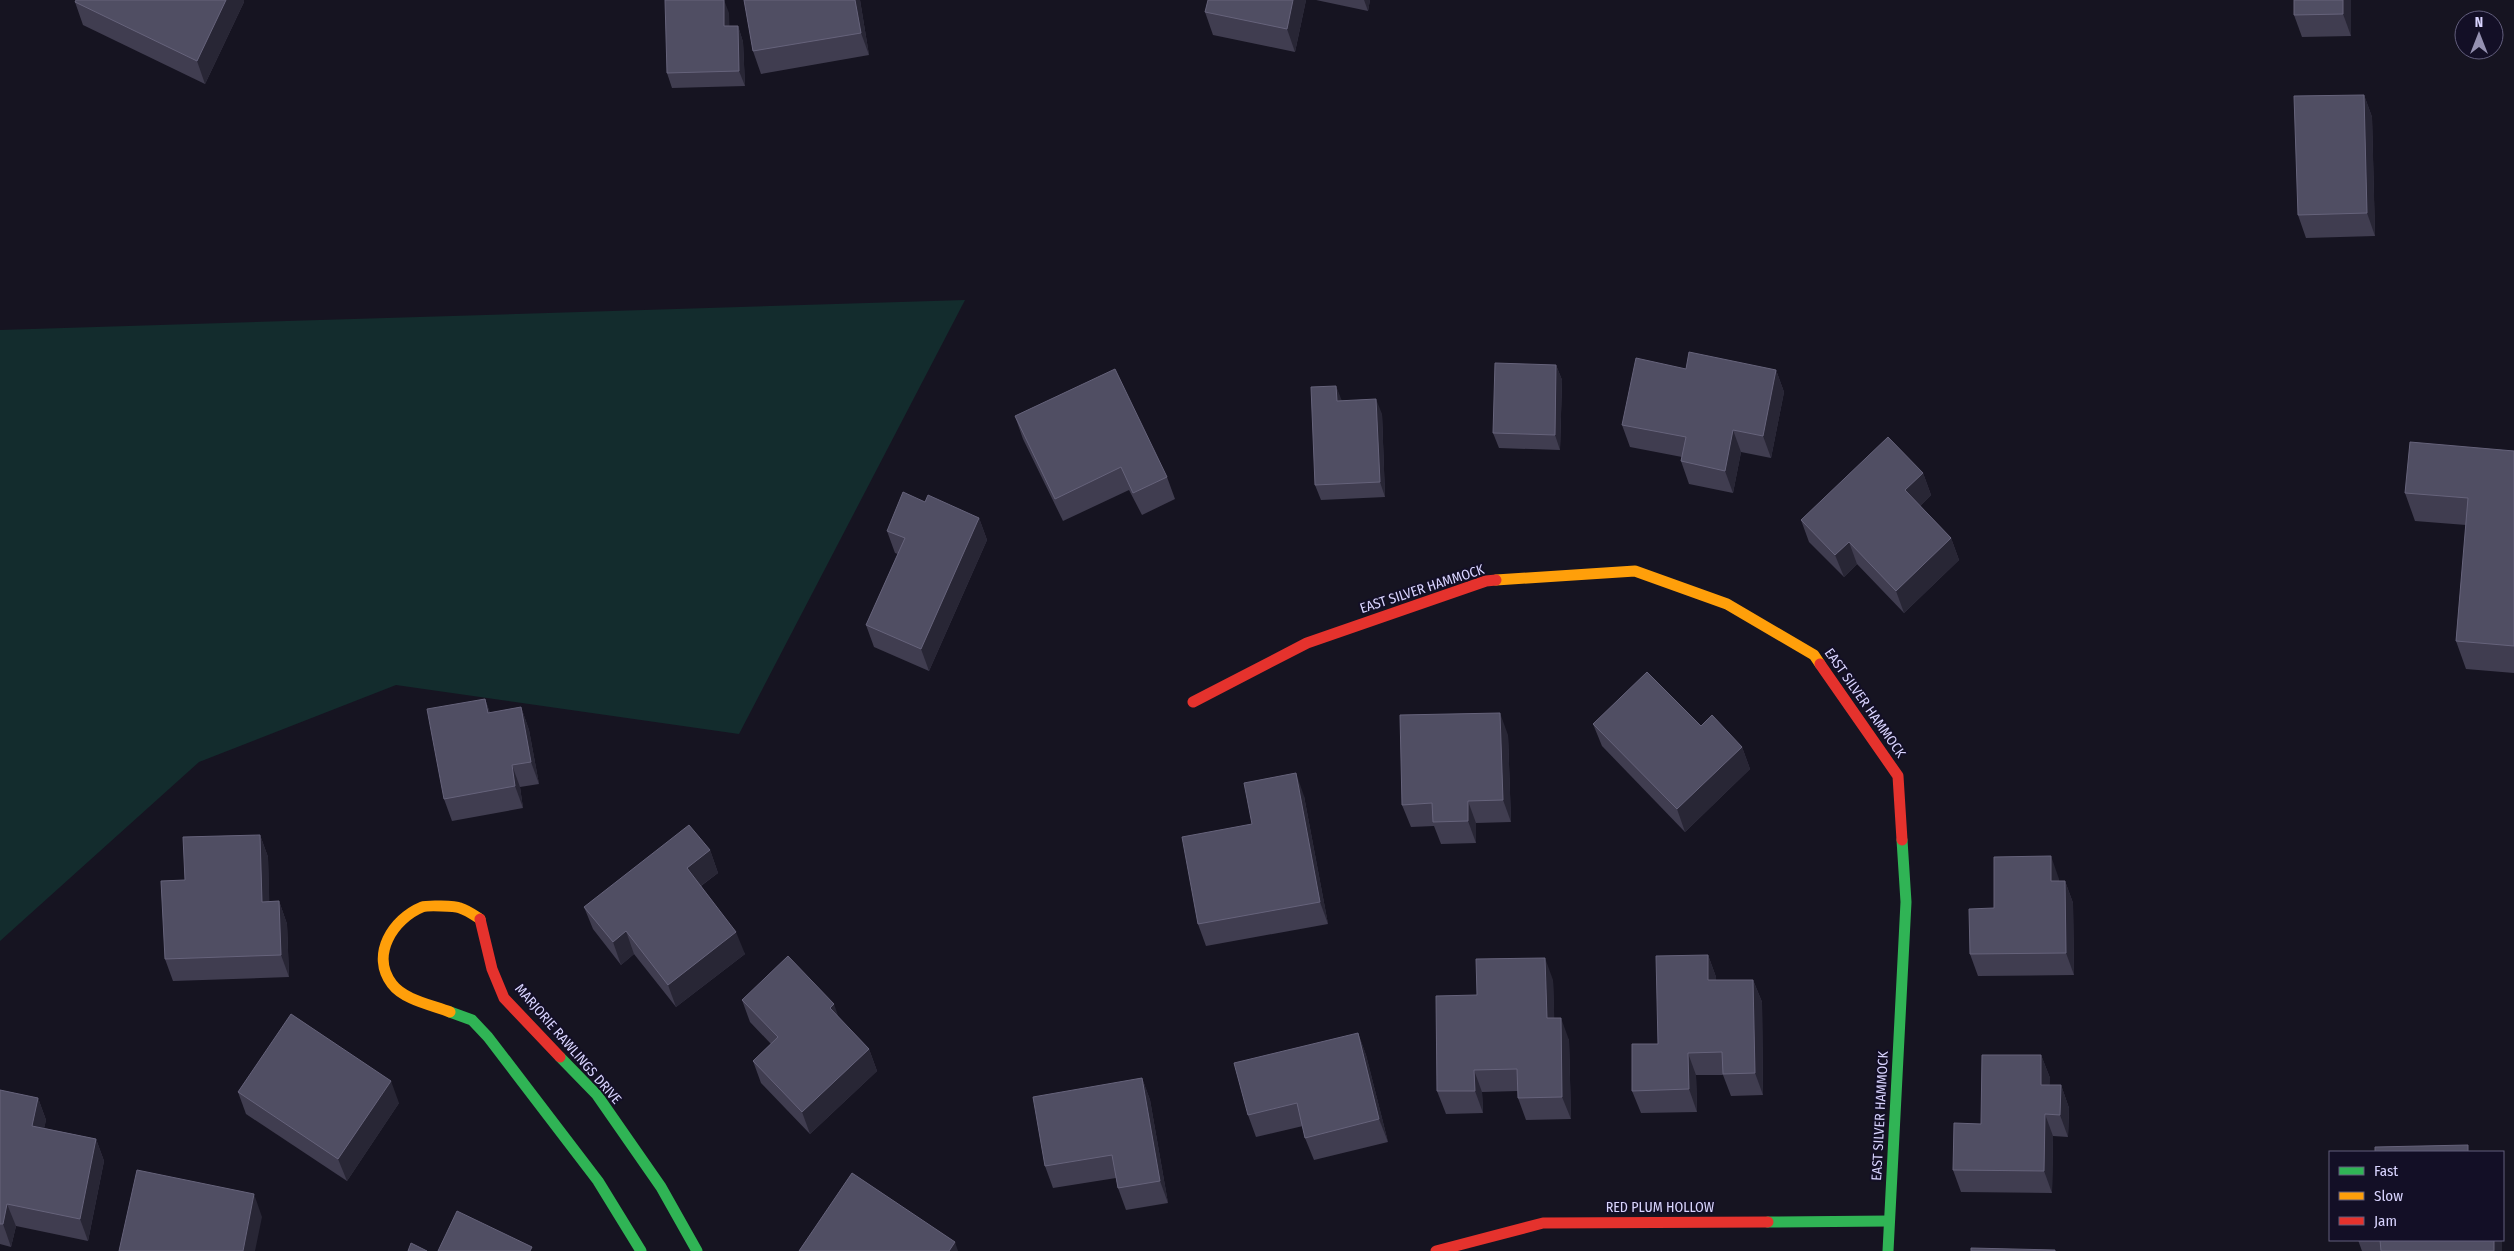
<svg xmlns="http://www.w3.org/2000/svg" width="2514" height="1251" viewBox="0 0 2514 1251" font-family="'Fira Sans Condensed',sans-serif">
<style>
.green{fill:#132c2d}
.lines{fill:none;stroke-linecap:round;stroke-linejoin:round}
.fast{stroke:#30b455;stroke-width:11}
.slow{stroke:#ff9f0a;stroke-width:11}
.jam{stroke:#e5322d;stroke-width:11}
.wall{fill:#403d50}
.shaded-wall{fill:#282635}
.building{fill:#504e63;stroke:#66637b}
.labels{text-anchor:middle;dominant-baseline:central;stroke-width:4;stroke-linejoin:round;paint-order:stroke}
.street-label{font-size:14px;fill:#d9d4ff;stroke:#130f26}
</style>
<rect width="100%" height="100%" fill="#161421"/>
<path class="green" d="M965,300L739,734L396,685L199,762L0,941V330Z"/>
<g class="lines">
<g class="fast">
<path d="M450,1012L472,1020L488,1037L598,1181L641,1251"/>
<path d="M560,1057L597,1095L661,1187L697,1251"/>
<path d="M1768,1222L1889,1221"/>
<path d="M1888,1251L1906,902L1902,840"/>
</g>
<g class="slow">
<path d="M1496,580L1635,571L1727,604L1814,655L1820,664"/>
<path d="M450,1012C432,1005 404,1000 392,984C370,955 393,919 422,907C427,905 455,906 460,908C467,910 474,915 480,919"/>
</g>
<g class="jam">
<path d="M1820,664L1898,776L1902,840"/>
<path d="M1193,702L1307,643L1486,581L1496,580"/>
<path d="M480,919L492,969L504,998L560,1057"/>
<path d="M1436,1251L1543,1223L1768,1222"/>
</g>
</g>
<g class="wall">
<path d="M76,0H244V2L205,84L83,25L75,2Z"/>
<path d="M744,0H860L869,55L761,74L753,51Z"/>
<path d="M1306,0L1295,52L1213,35L1205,12Z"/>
<path d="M1316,0H1370L1368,11Z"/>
<path d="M2351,0V36L2302,37L2294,15Z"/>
<path d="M729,13V26H738L743,42L745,86L672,88L667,73Z"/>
<path d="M2364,95L2372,117L2375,236L2306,238L2298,215Z"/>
<path d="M1556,365L1562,380L1560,450L1499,448L1493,433Z"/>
<path d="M1686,369L1776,370L1784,392L1771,458L1741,452L1733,493L1689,484L1681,461L1682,457L1630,447L1622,425Z"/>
<path d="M1336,386L1341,401L1382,414L1385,497L1321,500L1315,485Z"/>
<path d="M1015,416L1167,477L1175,499L1142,515L1129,490L1063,521L1023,439Z"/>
<path d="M2514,451V673L2466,669L2456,641L2466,525L2415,521L2405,493Z"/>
<path d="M1923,473L1931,495L1920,506L1951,538L1959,560L1904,613L1857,564L1844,577L1809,542L1801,520Z"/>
<path d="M925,502L979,518L987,540L929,671L874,647L866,625L898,554L895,553L887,531Z"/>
<path d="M485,699L490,713L521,707L529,730L539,784L520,787L523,808L452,821L444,799Z"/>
<path d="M1593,724L1701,726L1742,747L1750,769L1685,832L1602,746Z"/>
<path d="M1508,735L1511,822L1476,823V843L1441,844L1434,826L1411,827L1402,805Z"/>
<path d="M1304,796L1328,924L1206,946L1198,924L1252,824Z"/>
<path d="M260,835L268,857L269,902L279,901L287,924L289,977L173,981L165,959L185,880Z"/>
<path d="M710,850L718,873L701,886L745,954L676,1007L634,954L621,965L593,929L584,907Z"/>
<path d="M2059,879V881H2065L2073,903L2074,975L1978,976L1970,954L1994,908Z"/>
<path d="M1708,955L1716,977V980H1753L1762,1002L1763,1095L1731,1096L1723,1075H1696L1697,1112L1641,1113L1632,1091L1658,1044Z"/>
<path d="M1553,980L1554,1018L1569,1040L1571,1119L1526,1120L1518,1098V1091L1482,1092L1483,1113L1446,1114L1437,1091L1477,995Z"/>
<path d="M742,1000L838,1017L869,1049L877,1071L810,1134L761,1083L753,1061L771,1044L750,1022Z"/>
<path d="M1358,1033L1366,1055L1388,1142L1314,1160L1305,1138L1303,1126L1256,1137L1248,1115Z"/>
<path d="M2041,1055L2050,1078L2049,1085H2061L2069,1108L2068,1137L2053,1136L2052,1193L1961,1192L1953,1170L1981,1124Z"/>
<path d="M1142,1078L1150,1100L1168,1203L1126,1210L1118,1188L1116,1178L1053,1188L1045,1166Z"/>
<path d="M0,1090L38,1098L46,1120L44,1128L96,1139L104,1161L88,1241L16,1226L11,1247L0,1244Z"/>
<path d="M238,1092L399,1103L347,1181L246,1114Z"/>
<path d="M2358,1240H2502V1251H2362Z"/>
</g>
<g class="shaded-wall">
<path d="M226,0H244V2L205,84L197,61Z"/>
<path d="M724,0L729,13L730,42L724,26Z"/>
<path d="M855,0H860L869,55L861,33Z"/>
<path d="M1293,0H1306L1295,52L1287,29Z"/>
<path d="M1364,0H1370L1368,11Z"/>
<path d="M2343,0H2351V36L2343,14Z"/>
<path d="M738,26L743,42L745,86L739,71Z"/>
<path d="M2364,95L2372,117L2375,236L2367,213Z"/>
<path d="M1556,365L1562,380L1560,450L1555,435Z"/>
<path d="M1776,370L1784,392L1771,458L1763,436Z"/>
<path d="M1336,386L1342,401H1337Z"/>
<path d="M1376,399L1382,414L1385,497L1380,482Z"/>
<path d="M1733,430L1741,452L1733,493L1725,471Z"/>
<path d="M1923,473L1931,495L1914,512L1905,490Z"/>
<path d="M979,518L987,540L929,671L921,649Z"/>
<path d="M1951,538L1959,560L1904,613L1896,591Z"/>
<path d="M1849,542L1857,564L1844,577L1835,555Z"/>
<path d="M485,699L493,721L488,713Z"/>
<path d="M521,707L529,730L539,784L531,762Z"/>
<path d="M1500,713L1508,735L1511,822L1503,800Z"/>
<path d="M1742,747L1750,769L1685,832L1677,809Z"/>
<path d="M512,765L520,787L523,808L515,786Z"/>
<path d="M1296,773L1304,796L1328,924L1320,902Z"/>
<path d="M1468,801L1476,823V843L1468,821Z"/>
<path d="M260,835L268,857L270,924L262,902Z"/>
<path d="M710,850L718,873L695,890L687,868Z"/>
<path d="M2051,856L2059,879V903L2051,881Z"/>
<path d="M2065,881L2073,903L2074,975L2066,953Z"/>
<path d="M279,901L287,924L289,977L281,955Z"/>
<path d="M626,931L634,954L621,965L613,942Z"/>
<path d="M736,932L745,954L676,1007L668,985Z"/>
<path d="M1708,955L1716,977V1003L1708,980Z"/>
<path d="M1545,958L1553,980L1555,1040L1547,1018Z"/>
<path d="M1753,980L1762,1002L1763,1095L1755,1073Z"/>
<path d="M834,1004L842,1027L830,1008Z"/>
<path d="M1561,1018L1569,1040L1571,1119L1562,1097Z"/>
<path d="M1358,1033L1366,1055L1388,1142L1379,1119Z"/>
<path d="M869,1049L877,1071L810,1134L802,1112Z"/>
<path d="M1688,1053L1696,1075L1697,1112L1689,1089Z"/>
<path d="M2041,1055L2050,1078L2049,1108L2041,1085Z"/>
<path d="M1474,1070L1482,1092L1483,1113L1475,1091Z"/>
<path d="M1142,1078L1150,1100L1168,1203L1160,1181Z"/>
<path d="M391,1081L399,1103L347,1181L338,1159Z"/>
<path d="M2061,1085L2069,1108L2068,1137L2060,1115Z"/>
<path d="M38,1098L46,1120L40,1148L32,1126Z"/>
<path d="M2045,1114L2053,1136L2052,1193L2044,1171Z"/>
<path d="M96,1139L104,1161L88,1241L80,1219Z"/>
<path d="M254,1194L262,1217L255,1251H243Z"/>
<path d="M7,1204L16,1226L11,1247L3,1224Z"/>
<rect x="2494" y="1240" width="8" height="11"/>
<path d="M955,1242L958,1251H949Z"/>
</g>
<g class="building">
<path d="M76,0H226L197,61L75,2Z"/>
<path d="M665,0H724V26H738L739,71L667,73Z"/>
<path d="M744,0H855L861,33L753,51Z"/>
<path d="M1208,0H1293L1287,29L1205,12Z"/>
<path d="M2294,0H2343V14L2294,15Z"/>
<path d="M2364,95L2367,213L2298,215L2294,96Z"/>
<path d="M1689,352L1776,370L1763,436L1733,430L1725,471L1681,461L1686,437L1622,425L1636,358L1686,369Z"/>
<path d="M1495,363L1556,365L1555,435L1493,433Z"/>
<path d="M1115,369L1167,477L1133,493L1121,467L1055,499L1015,416Z"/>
<path d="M1336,386L1337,401L1376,399L1380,482L1315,485L1311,387Z"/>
<path d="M1888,437L1923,473L1905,490L1951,538L1896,591L1849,542L1835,555L1801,520Z"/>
<path d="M2410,442L2514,451V646L2456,641L2468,498L2405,493Z"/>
<path d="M903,492L925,502L928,495L979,518L921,649L866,625L905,538L887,531Z"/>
<path d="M1647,672L1701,726L1712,715L1742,747L1677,809L1593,724Z"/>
<path d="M485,699L488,713L521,707L531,762L512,765L515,786L444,799L427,709Z"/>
<path d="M1500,713L1503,800L1468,801V821L1433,822L1432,803L1402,805L1400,715Z"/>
<path d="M1296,773L1320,902L1198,924L1182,837L1252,824L1244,783Z"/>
<path d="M689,825L710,850L687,868L736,932L668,985L626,931L613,942L584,907Z"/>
<path d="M260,835L262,902L279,901L281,955L165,959L161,881L185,880L183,837Z"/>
<path d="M2051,856V881H2065L2066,953L1970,954L1969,909L1994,908V857Z"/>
<path d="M1708,955V980H1753L1755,1073L1723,1074L1722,1052L1688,1053L1689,1089L1632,1091V1044H1658L1656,956Z"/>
<path d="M788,956L834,1004L830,1008L869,1049L802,1112L753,1061L778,1037L742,1000Z"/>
<path d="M1545,958L1547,1018H1561L1562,1097L1518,1098L1517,1069L1474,1070L1475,1091H1437L1436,996L1477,995L1476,959Z"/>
<path d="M291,1014L391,1081L338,1159L238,1092Z"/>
<path d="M1358,1033L1379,1119L1305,1138L1297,1103L1248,1115L1234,1063Z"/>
<path d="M1982,1055H2041V1085H2061L2060,1115L2045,1114L2044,1171L1953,1170L1954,1123L1981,1124Z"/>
<path d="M1142,1078L1160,1181L1118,1188L1112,1155L1045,1166L1033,1097Z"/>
<path d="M0,1090L38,1098L32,1126L96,1139L80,1219L7,1204L3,1224H0Z"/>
<path d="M2468,1145V1152H2375V1147Z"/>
<path d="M137,1170L254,1194L243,1251H119Z"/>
<path d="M852,1173L955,1242L949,1251H799Z"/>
<path d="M457,1211L532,1247L530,1251H438Z"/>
<path d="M2380,1240H2494V1251H2381Z"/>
<path d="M411,1243L427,1251H408Z"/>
<path d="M1971,1248L2055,1250V1251H1971Z"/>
</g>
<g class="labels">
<g class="street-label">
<text transform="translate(1422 589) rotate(-18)">EAST SILVER HAMMOCK</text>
<text transform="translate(1865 703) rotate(55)">EAST SILVER HAMMOCK</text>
<text transform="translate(568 1044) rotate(49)">MARJORIE RAWLINGS DRIVE</text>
<text transform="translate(1880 1116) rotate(-87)">EAST SILVER HAMMOCK</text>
<text x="1660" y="1207">RED PLUM HOLLOW</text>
</g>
</g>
<rect x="2329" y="1151" width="175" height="90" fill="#130f26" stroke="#625e7d"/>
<rect x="2339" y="1167" width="25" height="8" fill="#30b455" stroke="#625e7d"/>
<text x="2374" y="1176" font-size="15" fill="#d9d4ff">Fast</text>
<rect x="2339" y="1192" width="25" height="8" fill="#ff9f0a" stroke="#625e7d"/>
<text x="2374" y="1201" font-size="15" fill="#d9d4ff">Slow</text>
<rect x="2339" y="1217" width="25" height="8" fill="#e5322d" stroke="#625e7d"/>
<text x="2374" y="1226" font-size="15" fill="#d9d4ff">Jam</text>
<g transform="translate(2479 35)"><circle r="24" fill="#130f26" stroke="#625e7d"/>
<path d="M0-4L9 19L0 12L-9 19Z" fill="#9591b1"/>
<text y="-8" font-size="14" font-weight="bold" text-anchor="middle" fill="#d9d4ff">N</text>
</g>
</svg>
